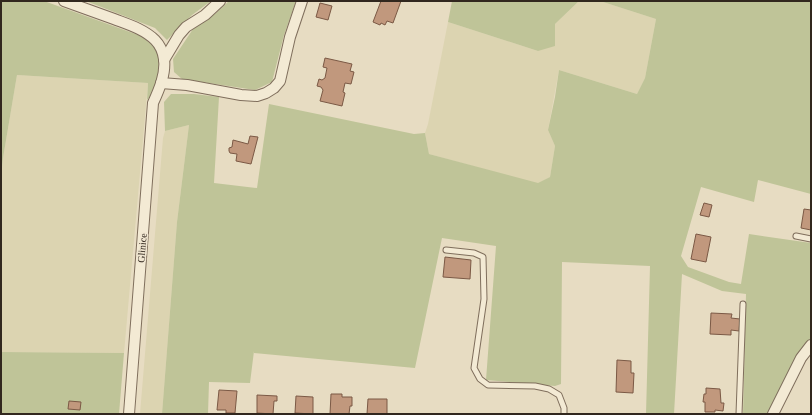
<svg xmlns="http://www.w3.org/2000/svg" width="812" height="415" viewBox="0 0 812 415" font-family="'Times New Roman',serif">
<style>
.farmland{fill:#dcd4b1}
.green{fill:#bfc498}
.building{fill:#c1987d;stroke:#7b5945}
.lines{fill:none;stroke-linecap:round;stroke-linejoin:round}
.service-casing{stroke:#7f6e5c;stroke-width:7}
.minor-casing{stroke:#7f6e5c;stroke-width:12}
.service{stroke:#f3ead4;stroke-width:5}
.minor{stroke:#f3ead4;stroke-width:10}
.labels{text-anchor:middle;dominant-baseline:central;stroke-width:3;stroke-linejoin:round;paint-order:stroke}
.street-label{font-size:10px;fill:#31271e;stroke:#f0e6d1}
</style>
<rect width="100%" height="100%" fill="#e7dcc2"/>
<g class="farmland">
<path d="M579,1H600L656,19L645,78L637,94L559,70L548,130L555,146L550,177L538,184L429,154L425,133L428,124L448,22L538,51L555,24Z"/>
<path d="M17,75L148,83L124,353L1,352V177L3,158Z"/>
<path d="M189,125L177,222L162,414H140L163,138L165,131Z"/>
</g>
<g class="green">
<path d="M1,1H44L141,36L161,52L158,86L147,100L148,83L17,75L3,158L1,177Z"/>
<path d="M86,1H211L192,15L167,40L155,28Z"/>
<path d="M229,1H296L284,35L272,82L255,90L182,79L174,72L173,59L193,29L216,13Z"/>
<path d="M452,1H579L555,24V46L538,51L448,22Z"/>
<path d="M600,1H811V194L758,180L754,202L701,187L681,256L688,267L729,282L741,284L749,234L811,243V340L797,355L768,414H743L746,294L722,291L682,274L674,414H646L650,266L562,262L561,384L555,386L486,380L496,246L442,238L415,368L254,353V351L250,383L209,382L208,414H162L177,222L189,125L165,131L164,102L171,94H194L219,97L214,183L257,188L269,104L414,134L425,133L429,154L538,183L550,177L555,146L548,130L555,97L559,70L637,94L645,78L656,19Z"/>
<path d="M1,352L124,353L119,414H1Z"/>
</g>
<g class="building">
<path d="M381,1H401L393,23L387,21L385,25L381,23L380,25L373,22Z"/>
<path d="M320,3L332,6L328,20L316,17Z"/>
<path d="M325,58L352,64L350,71L354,72L351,84L345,83L343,92L345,93L342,106L320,101L323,90L321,87L317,86L319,79L322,80L325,78L327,68L323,67Z"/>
<path d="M250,136L258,137L251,164L236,161L237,154L230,153L229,151V148L232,147L233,140L248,144Z"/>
<path d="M704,203L712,205L709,217L700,215Z"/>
<path d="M804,209L811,210V230L801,228Z"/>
<path d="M696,234L711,237L706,262L691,259Z"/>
<path d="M445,257L471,260L470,279L443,277Z"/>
<path d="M711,313L732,314L731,318L740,319L739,331L731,330V335L710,334Z"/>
<path d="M617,360L631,361V373H634L633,393L616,392Z"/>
<path d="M706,388L720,389L721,403H724L723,411L715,410V412H705V402H703L704,394H706Z"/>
<path d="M219,390L237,391L235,413H226V410H217Z"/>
<path d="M331,394H342V397H352V406H350L349,414H330Z"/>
<path d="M257,395L277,396V401H274L273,414L257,413Z"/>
<path d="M296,396L313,397V414L295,413Z"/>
<path d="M368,399H387V414H367Z"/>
<path d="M69,401L81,402L80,410L68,409Z"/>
</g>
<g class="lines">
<defs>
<g id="service">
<path d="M796,236L811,239"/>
<path d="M446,250L474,253L483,257L484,299L474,368L480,379L488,385L535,386L549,389L559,395L564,408V414"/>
<path d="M739,414L743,304"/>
</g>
<g id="minor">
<path d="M64,1C81,7 97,13 114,19C127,24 144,29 155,40C160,45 163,52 164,59C166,74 159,90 153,103L129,414"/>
<path d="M164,60L179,35L186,27L205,15L220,1"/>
<path d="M161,83L187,85L241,95L257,96L266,93L274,88L280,81L290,37L302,1"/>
<path d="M773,414L801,358L811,345"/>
</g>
</defs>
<use href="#service" class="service-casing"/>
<use href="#minor" class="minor-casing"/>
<use href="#service" class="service"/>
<use href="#minor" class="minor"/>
</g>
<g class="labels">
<g class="street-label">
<text transform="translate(142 248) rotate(-85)">Glinice</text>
</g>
</g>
<rect width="812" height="415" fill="none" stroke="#31271e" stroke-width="4"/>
</svg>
